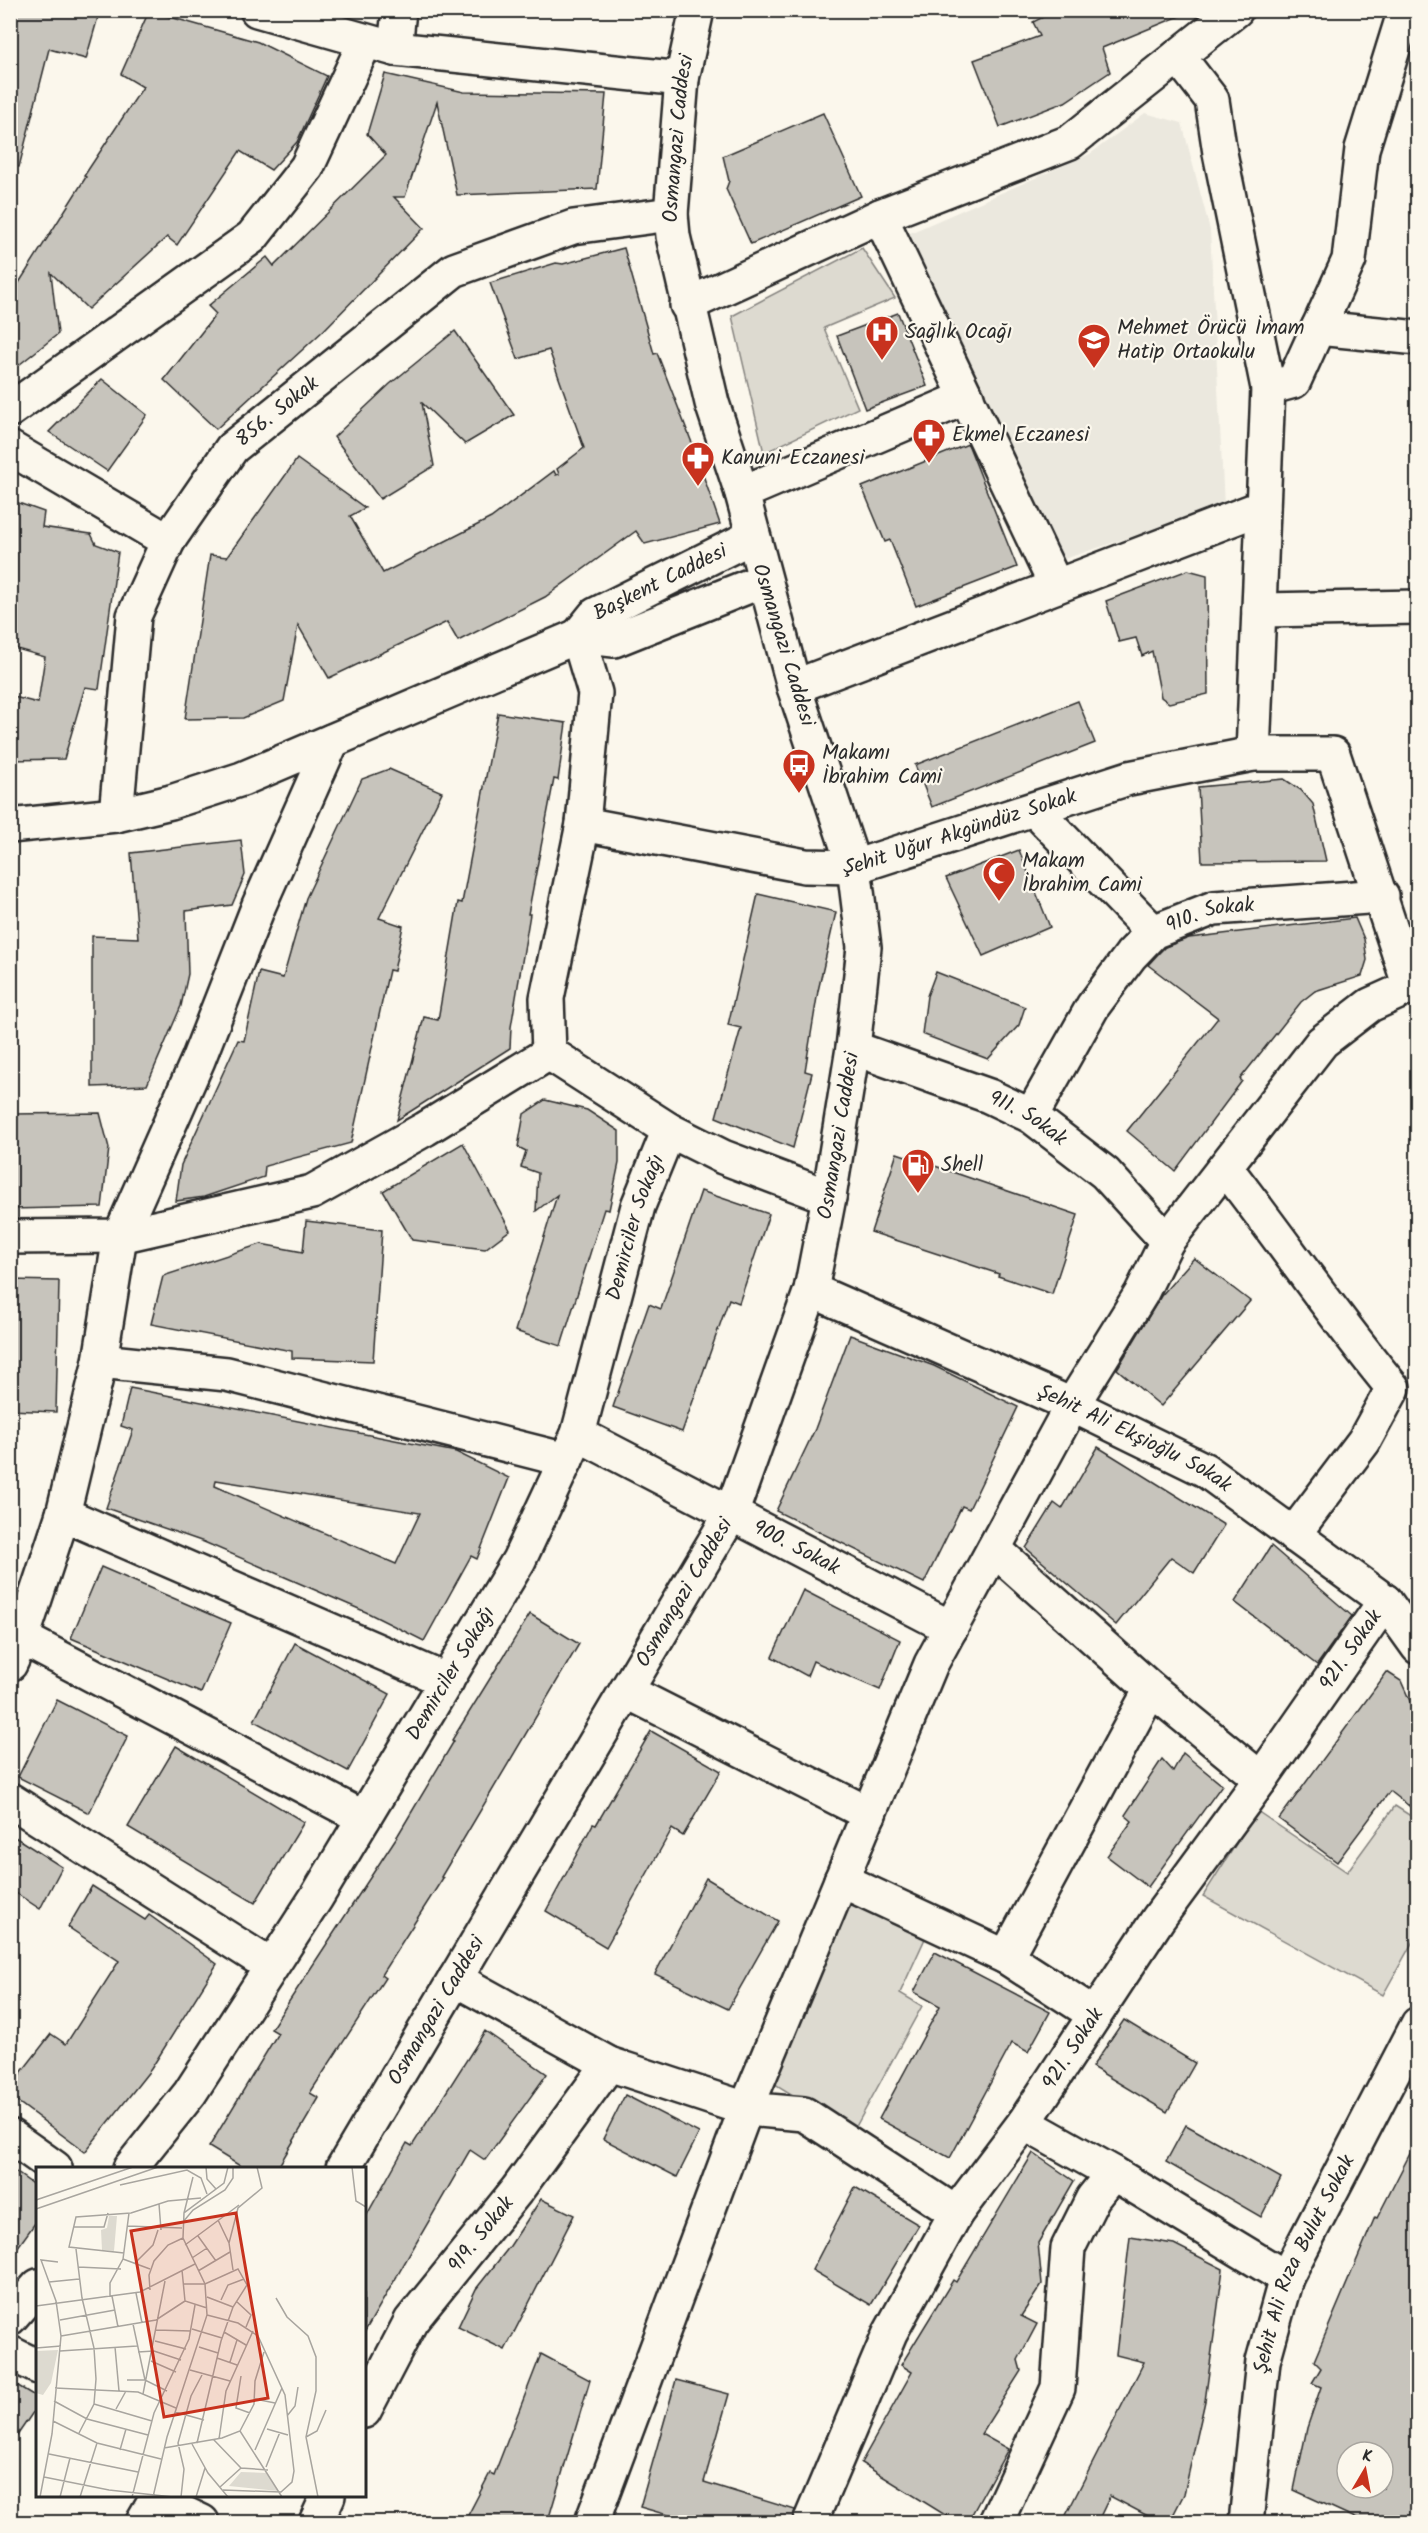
<svg xmlns="http://www.w3.org/2000/svg" width="1428" height="2533" viewBox="0 0 1428 2533" font-family="Kalam,sans-serif">
<style>
.built{fill:#ebe8de}
.green{fill:#dddad0;stroke:#84827e;stroke-width:1.5}
.building{fill:#c7c4bc;stroke:#2b2b2b;stroke-width:1.5;fill-rule:evenodd}
.lines{fill:none;stroke-linecap:round;stroke-linejoin:round}
.minor-casing{stroke:#2b2b2b;stroke-width:38}
.major-casing{stroke:#2b2b2b;stroke-width:38}
.minor{stroke:#fbf7ec;stroke-width:33}
.major{stroke:#fbf7ec;stroke-width:33}
.labels{text-anchor:middle;dominant-baseline:central;stroke-width:4.5;stroke-linejoin:round;paint-order:stroke}
.street-label{font-size:21px;fill:#2b2b2b;stroke:#fbf7ec}
.poi-label{font-size:21px;fill:#2b2b2b;stroke:#fbf7ec;text-anchor:start}
.inset-road{fill:none;stroke:#a8a59f;stroke-width:1.5}
.view{fill:#c8321e;fill-opacity:0.15;stroke:#c8321e;stroke-width:3}
.inset-edge{fill:none;stroke:#2b2b2b;stroke-width:3}
</style>
<rect width="100%" height="100%" fill="#fbf7ec"/>
<filter id="ink" filterUnits="userSpaceOnUse"><feTurbulence type="fractalNoise" baseFrequency=".0167" numOctaves="2"/><feDisplacementMap in="SourceGraphic" scale="12" xChannelSelector="R" yChannelSelector="G"/><feConvolveMatrix kernelMatrix="1 2 1 2 8 2 1 2 1" color-interpolation-filters="sRGB"/></filter>
<g filter="url(#ink)">
<path class="built" d="M1145,113L1182,123L1210,230L1224,506L1058,561L910,233L1090,154Z"/>
<g class="green">
<path d="M862,248L895,298L824,328L858,408L764,453L732,316Z"/>
<path d="M1395,1806L1417,1820V1934L1383,1995L1203,1896L1257,1811L1347,1872Z"/>
<path d="M846,1893L928,1932L900,1993L922,2006L853,2132L770,2081Z"/>
</g>
<g class="building">
<path d="M10,10H100L86,59L49,49L19,167L10,166Z"/>
<path d="M1057,10H1192V11L1102,48L1110,72L1065,102L1000,127L974,60L1040,36L1033,22Z"/>
<path d="M149,11L258,42L327,76L297,142L271,170L240,151L177,245L167,237L88,309L51,273L58,334L10,372V297L86,177L84,176L143,87L121,74Z"/>
<path d="M385,74L464,92L606,94L597,189L457,195L437,102L405,197H394L424,228L324,330L216,429L164,380L216,314L208,306L267,257L274,266L386,155L367,134Z"/>
<path d="M823,113L861,196L751,244L726,189L729,181L723,156Z"/>
<path d="M624,248L654,354L657,353L692,443L720,524L645,544L636,531L545,597L458,641L447,622L329,678L298,625L284,701L243,718L185,719L210,555L227,557L297,459L365,508L350,516L383,573L491,518L554,471L556,475L559,474L557,469L584,448L549,350L518,359L490,283L556,263L563,264Z"/>
<path d="M898,313L927,386L865,409L837,336Z"/>
<path d="M455,331L514,415L465,444L422,403L434,466L380,499L334,437L390,384Z"/>
<path d="M102,379L147,415L107,471L49,432Z"/>
<path d="M968,444L1017,567L916,606L890,540L885,542L862,487Z"/>
<path d="M10,500L44,512L42,527L91,534L96,544L118,552L99,689L85,687L64,759L10,760V696L38,703L45,657L10,647Z"/>
<path d="M1188,570L1207,575L1208,694L1169,703L1161,697L1152,651L1142,656L1136,638L1119,642L1106,601Z"/>
<path d="M1078,701L1095,743L932,807L915,765Z"/>
<path d="M498,713L566,723L558,780L554,779L528,914H530L511,1027L510,1048L397,1120L424,1017L438,1020L458,902L462,903Z"/>
<path d="M389,769L442,792L379,918L403,926L394,971L389,970L351,1143L265,1166L264,1177L204,1197L176,1201L181,1165L238,1040L244,1041L259,972L283,978L306,898L362,779Z"/>
<path d="M1284,779L1301,790L1313,804L1326,861L1202,862L1198,787Z"/>
<path d="M241,840L245,875L232,905L186,911L188,974L181,1006L147,1085L92,1087V936L138,938L131,853Z"/>
<path d="M1019,850L1050,927L983,956L946,878Z"/>
<path d="M758,894L836,912L818,991L805,1071L812,1073L793,1148L716,1117L741,1028L728,1025Z"/>
<path d="M1355,918L1364,939L1367,960L1362,976L1315,991L1301,1002L1240,1079L1242,1081L1175,1171L1127,1131L1218,1018L1148,965L1159,953L1165,947L1189,938Z"/>
<path d="M936,972L1025,1007L1019,1025L988,1059L922,1034L927,996Z"/>
<path d="M545,1100L587,1110L619,1131V1163L609,1210L604,1209L561,1346L515,1331L557,1195L536,1211L538,1173L521,1167L526,1151L518,1147L524,1114Z"/>
<path d="M100,1113L109,1148L102,1207L10,1209V1114Z"/>
<path d="M463,1143L510,1230L485,1249L412,1240L383,1191Z"/>
<path d="M897,1153L1078,1215L1052,1294L998,1276L999,1274L871,1232Z"/>
<path d="M701,1191L769,1214L739,1303L729,1299L682,1432L613,1407L649,1304L661,1309Z"/>
<path d="M306,1221L382,1230L373,1361L292,1358V1351L151,1324L163,1276L261,1244L303,1252Z"/>
<path d="M1194,1258L1250,1301L1161,1406L1117,1369L1161,1296Z"/>
<path d="M10,1280L59,1281L56,1412L10,1410Z"/>
<path d="M850,1335L934,1366L1018,1407L969,1509L962,1506L924,1583L776,1511L815,1429Z"/>
<path d="M130,1388L456,1452L509,1478L477,1559L471,1556L424,1641L366,1612L204,1542L106,1508L133,1430L121,1426ZM216,1480L420,1513L396,1564L215,1486Z"/>
<path d="M1098,1447L1224,1525L1194,1573L1171,1557L1116,1625L1026,1548L1054,1503L1062,1509Z"/>
<path d="M1271,1546L1352,1616L1317,1665L1235,1602Z"/>
<path d="M101,1567L231,1623L201,1693L71,1638Z"/>
<path d="M803,1590L900,1640L880,1690L813,1661L807,1676L772,1657Z"/>
<path d="M530,1614L579,1644L441,1877L443,1878L381,1975L385,1978L310,2093L319,2098L277,2169H245L209,2147L278,2033L271,2029L398,1835L454,1741L452,1740Z"/>
<path d="M295,1643L390,1694L348,1771L254,1721Z"/>
<path d="M1387,1672L1401,1681L1418,1719V1813L1390,1791L1337,1862L1279,1819Z"/>
<path d="M57,1700L128,1736L89,1813L18,1777Z"/>
<path d="M651,1731L721,1771L683,1836L672,1829L606,1947L546,1911L593,1824L596,1825Z"/>
<path d="M176,1746L304,1822L255,1903L128,1827Z"/>
<path d="M1183,1753L1222,1785L1148,1887L1107,1856L1132,1821L1125,1815L1162,1759L1173,1771Z"/>
<path d="M10,1834L62,1867L40,1909L10,1889Z"/>
<path d="M706,1878L778,1921L728,2009L655,1974Z"/>
<path d="M92,1886L145,1920L149,1915L217,1964L151,2069L85,2152L10,2096V2087L51,2034L66,2044L119,1961L68,1927Z"/>
<path d="M935,1952L1050,2012L1028,2052L1012,2043L950,2158L879,2119L940,2006L914,1992Z"/>
<path d="M1124,2020L1195,2063L1167,2112L1092,2067Z"/>
<path d="M485,2031L547,2074L485,2160L470,2150L364,2333V2220L407,2143L412,2146Z"/>
<path d="M625,2095L699,2133L677,2177L603,2139Z"/>
<path d="M1186,2125L1281,2178L1261,2217L1166,2162Z"/>
<path d="M1418,2138V2523H1366L1294,2490L1307,2428L1321,2387L1312,2383L1321,2368L1314,2361L1375,2217L1377,2218ZM1347,2452H1383V2488H1347Z"/>
<path d="M1033,2153L1074,2181L1038,2243L1042,2284L1021,2316L1037,2324L1018,2360L1021,2371L981,2434L1008,2449L967,2523H958L861,2463L912,2372L901,2365L953,2280L956,2282Z"/>
<path d="M10,2168L38,2188V2219L10,2258Z"/>
<path d="M855,2187L919,2225L871,2305L812,2270Z"/>
<path d="M541,2199L574,2215L505,2350L458,2327L476,2289L510,2246Z"/>
<path d="M1130,2237L1174,2244L1223,2269L1205,2401L1184,2494L1169,2523H1161L1110,2496L1097,2523H1062L1144,2362L1116,2355Z"/>
<path d="M541,2354L590,2380L550,2514L546,2523H464L490,2473L494,2475Z"/>
<path d="M676,2380L729,2394L704,2482L795,2510L792,2523H695L640,2507Z"/>
<path d="M10,2381L38,2398V2405L10,2446Z"/>
</g>
<g class="lines">
<defs>
<g id="minor">
<path d="M257,10L395,49L682,79"/>
<path d="M395,49L399,10"/>
<path d="M1178,56L1212,100L1220,153L1268,388L1253,754"/>
<path d="M880,216L1056,586"/>
<path d="M687,305L880,216L1070,142L1236,10"/>
<path d="M1318,328L1418,338"/>
<path d="M1268,388L1294,381L1349,260L1362,149L1402,20L1410,10"/>
<path d="M10,410L252,237L307,167L365,42"/>
<path d="M10,448L168,541"/>
<path d="M742,493L967,397"/>
<path d="M1259,610L1418,607"/>
<path d="M578,636L595,693L583,824L547,998L549,1053L669,1130L723,1157L829,1197"/>
<path id="s1" d="M578,636L595,615L751,537"/>
<path d="M794,687L1263,507"/>
<path d="M1035,810L1153,932"/>
<path id="s2" d="M116,815L134,616L168,541L232,448L454,270L573,227L671,214"/>
<path id="s3" d="M583,824L805,866L854,867L1129,778L1253,754H1333L1410,987L1370,1005L1322,1042L1167,1241L1141,1294L1072,1405L931,1664L746,2109L592,2522"/>
<path d="M10,826L116,815L171,802L242,779L578,636L614,640L764,580"/>
<path id="s4" d="M853,1048L989,1096L1031,1116L1105,1173L1167,1241"/>
<path id="s5" d="M1031,1116L1093,1006L1131,955L1153,932L1214,908L1382,896"/>
<path d="M1225,1167C1282,1240 1334,1317 1393,1388L1364,1441L1293,1535"/>
<path d="M10,1237L120,1236L312,1192L425,1129L549,1053"/>
<path id="s6" d="M811,1290L1072,1405L1205,1470L1385,1601L1418,1647"/>
<path d="M100,1361L227,1374L566,1460"/>
<path id="s7" d="M578,1434L951,1628"/>
<path d="M63,1514L447,1681"/>
<path d="M994,1549L1151,1689L1261,1779"/>
<path d="M10,1636L22,1638L364,1818"/>
<path d="M10,1664L22,1638L63,1514L100,1361L120,1236L198,1060L259,905L332,741"/>
<path d="M626,1691L869,1814"/>
<path d="M10,1800L271,1966"/>
<path d="M841,1880L1006,1957L1094,2014"/>
<path d="M1006,1957L1151,1689"/>
<path d="M455,1979L609,2064L746,2109L804,2114L956,2213"/>
<path d="M1024,2123L1113,2173L1286,2278"/>
<path d="M10,2136L55,2168"/>
<path id="s8" d="M130,2168L190,2093L316,1898L519,1560L578,1434L638,1206L669,1130"/>
<path d="M10,2318L38,2286"/>
<path d="M10,2353L38,2367"/>
<path id="s9" d="M364,2411L411,2321L517,2190L609,2064"/>
<path d="M156,2500L202,2522"/>
<path d="M316,2522L328,2496"/>
<path id="s10" d="M810,2522L890,2333L956,2213L1024,2123L1158,1919L1261,1779L1385,1601"/>
<path d="M996,2522L1058,2388L1068,2248L1093,2198L1113,2173"/>
<path id="s11" d="M1246,2522L1263,2361L1286,2278L1418,2024"/>
</g>
<g id="major">
<path id="s12" d="M343,2168L731,1514L811,1290L829,1197L853,1048L864,947L854,867L794,687L742,493L712,403L673,236L671,214L682,79L697,10"/>
<path d="M143,2522L158,2496"/>
</g>
</defs>
<use href="#minor" class="minor-casing"/>
<use href="#major" class="major-casing"/>
<use href="#minor" class="minor"/>
<use href="#major" class="major"/>
</g>
</g>
<defs>
<symbol id="hospital-pin" viewBox="-11 -11 22 30"><path d="M0 17L-7.5 6A9.5 9.5 0 1 1 7.5 6Z" fill="#c8321e" stroke="#fbf7ec"/><path d="M-5-5h3v3.5h4V-5h3V5h-3V1.5h-4V5h-3Z" fill="#fff"/></symbol>
<symbol id="school-pin" viewBox="-11 -11 22 30"><path d="M0 17L-7.5 6A9.5 9.5 0 1 1 7.5 6Z" fill="#c8321e" stroke="#fbf7ec"/><path d="M0-5L7-2L0 1L-7-2ZM-4 1L0 2.5L4 1V4Q0 6-4 4Z" fill="#fff"/></symbol>
<symbol id="pharmacy-pin" viewBox="-11 -11 22 30"><path d="M0 17L-7.5 6A9.5 9.5 0 1 1 7.5 6Z" fill="#c8321e" stroke="#fbf7ec"/><path d="M-2-6h4v4h4v4h-4v4h-4v-4h-4v-4h4Z" fill="#fff"/></symbol>
<symbol id="bus-pin" viewBox="-11 -11 22 30"><path d="M0 17L-7.5 6A9.5 9.5 0 1 1 7.5 6Z" fill="#c8321e" stroke="#fbf7ec"/><path d="M-5-6H5V4H4V6H2V4H-2V6H-4V4H-5ZM-3.5-4V0h7V-4ZM-3.5 1.2v1.5H-2V1.2ZM2 1.2v1.5H3.5V1.2Z" fill="#fff"/></symbol>
<symbol id="mosque-pin" viewBox="-11 -11 22 30"><path d="M0 17L-7.5 6A9.5 9.5 0 1 1 7.5 6Z" fill="#c8321e" stroke="#fbf7ec"/><path d="M3.5-4.9A6 6 0 1 0 3.5 4.9A5 5 0 1 1 3.5-4.9Z" fill="#fff"/></symbol>
<symbol id="fuel-pin" viewBox="-11 -11 22 30"><path d="M0 17L-7.5 6A9.5 9.5 0 1 1 7.5 6Z" fill="#c8321e" stroke="#fbf7ec"/><path d="M-5.5-6h7V0h2V4h1.3V-2.5L3-4.5l.8-.8L6-3V5H2.5V1h-1V6h-7ZM-4.2-4.7v3.2H.2V-4.7Z" fill="#fff"/></symbol>
</defs>
<g fill-rule="evenodd">
<use href="#hospital-pin" x="863" y="313" width="38" height="52"/>
<use href="#school-pin" x="1075" y="321" width="38" height="52"/>
<use href="#pharmacy-pin" x="910" y="416" width="38" height="52"/>
<use href="#pharmacy-pin" x="679" y="439" width="38" height="52"/>
<use href="#bus-pin" x="780" y="746" width="38" height="52"/>
<use href="#mosque-pin" x="980" y="854" width="38" height="52"/>
<use href="#fuel-pin" x="899" y="1146" width="38" height="52"/>
</g>
<g class="labels">
<g class="street-label">
<text stroke="none"><textPath href="#s12" startOffset="2181">Osmangazi Caddesi</textPath></text>
<text stroke="none"><textPath href="#s2" startOffset="453">856. Sokak</textPath></text>
<text stroke="none"><textPath href="#s1" startOffset="100">Başkent Caddesi</textPath></text>
<text transform="translate(783 645) rotate(73)">Osmangazi Caddesi</text>
<text stroke="none"><textPath href="#s3" startOffset="386">Şehit Uğur Akgündüz Sokak</textPath></text>
<text stroke="none"><textPath href="#s5" startOffset="282">910. Sokak</textPath></text>
<text stroke="none"><textPath href="#s4" startOffset="189">911. Sokak</textPath></text>
<text stroke="none"><textPath href="#s12" startOffset="1155">Osmangazi Caddesi</textPath></text>
<text stroke="none"><textPath href="#s8" startOffset="1076">Demirciler Sokağı</textPath></text>
<text stroke="none"><textPath href="#s6" startOffset="356">Şehit Ali Ekşioğlu Sokak</textPath></text>
<text stroke="none"><textPath href="#s7" startOffset="246">900. Sokak</textPath></text>
<text stroke="none"><textPath href="#s12" startOffset="669">Osmangazi Caddesi</textPath></text>
<text stroke="none"><textPath href="#s10" startOffset="1030">921. Sokak</textPath></text>
<text stroke="none"><textPath href="#s8" startOffset="590">Demirciler Sokağı</textPath></text>
<text stroke="none"><textPath href="#s12" startOffset="183">Osmangazi Caddesi</textPath></text>
<text stroke="none"><textPath href="#s10" startOffset="544">921. Sokak</textPath></text>
<text stroke="none"><textPath href="#s9" startOffset="213">919. Sokak</textPath></text>
<text stroke="none"><textPath href="#s11" startOffset="267">Şehit Ali Rıza Bulut Sokak</textPath></text>
</g>
<g class="poi-label">
<text x="1117" y="328">Mehmet Örücü İmam<tspan x="1117" dy="24">Hatip Ortaokulu</tspan></text>
<text x="905" y="332">Sağlık Ocağı</text>
<text x="952" y="435">Ekmel Eczanesi</text>
<text x="721" y="458">Kanuni Eczanesi</text>
<text x="822" y="753">Makamı<tspan x="822" dy="24">İbrahim Cami</tspan></text>
<text x="1022" y="861">Makam<tspan x="1022" dy="24">İbrahim Cami</tspan></text>
<text x="941" y="1165">Shell</text>
</g>
</g>
<g transform="translate(36 2167)">
<rect width="330" height="330" fill="#fbf7ec"/>
<path d="M73,49H81L78,84L66,83L65,63L71,61ZM22,183L15,216L7,228L0,226V184ZM205,305L230,306L242,324L193,319Z" fill="#dddad0"/>
<path class="inset-road" d="M170,0L171,12L180,22M316,0L320,34L330,40M84,18L151,3L165,11L171,27M0,33L97,0M123,37L125,63M0,42L122,0M148,46L157,10M182,53L193,76L197,103M147,55L157,43L189,23L197,11V0M91,59L146,61M38,60H68L72,46M162,69L180,94M193,76L202,41L226,21L221,0M149,78L203,38M40,82L46,131L58,181L60,212L58,237L43,266M88,86L33,80L40,50L95,46L132,34L165,31M156,91L171,81M87,92L114,102M99,96L117,78L122,63M42,100L85,102M146,103L149,134L171,141M162,104L194,85M13,115L43,112M148,117H169L202,102L211,118L197,140L185,174L161,276M114,123L113,108L118,94L132,78L147,71M100,126L106,156M74,129V116L87,92L93,46M76,129L82,160M171,130L197,140M240,131L251,150L272,169L280,190V224L270,270L282,330M185,133L192,118L208,112M200,134L215,148L210,160M0,139L104,125L159,97M171,148L202,156L222,169L249,228L258,304L256,315L245,325L187,323M24,153L79,143M97,157L109,213M156,162L186,171M120,163L155,164M188,165L210,178M25,169L120,153L149,134M119,174L150,182M79,180L83,224M163,180L182,186M0,181L25,179M24,184L101,179M102,185L118,184L145,193M181,191L201,198M115,194L140,205M194,195L201,173M154,203L194,214M205,209L200,241L214,246M91,213H109L131,224M19,221L102,225L140,241M107,227L129,114M219,232L239,236M18,234L51,252L112,268M58,237L116,254M80,242L90,224M139,245L168,253M251,249L259,239L262,220M17,254L61,276L125,292M231,262L252,268M204,264L246,330M270,270L281,264L290,243M183,272L190,224L217,164M178,273L205,301L232,303M156,277L172,306L192,330M128,281L186,271L204,264L218,237L219,214L228,185M84,283L90,262M219,283L246,221M13,287L102,305M230,300L244,265M8,310L73,323L137,330M184,320L205,301M4,330L16,267L25,169L20,134L5,93L22,95M24,330L34,291M44,330L61,276M96,330L118,246L153,172L159,138M117,330L131,270L171,148L169,117L147,71L148,46L188,16L192,0M145,330L148,302L142,276L155,229L166,208M160,330L169,301"/>
<path class="view" d="M200,46L232,231L128,250L95,64Z"/>
<rect width="330" height="330" class="inset-edge"/>
</g>
<rect width="1428" height="2533" fill="none" stroke="#fbf7ec" stroke-width="36"/>
<rect x="18" y="18" width="1392" height="2497" fill="none" stroke="#2b2b2b" stroke-width="2" filter="url(#ink)"/>
<g transform="translate(1365 2470) rotate(10)"><circle r="28" fill="#fbf7ec" stroke="#a8a59f" stroke-width="1.5"/>
<path d="M0-4.5L10 22L0 15L-10 22Z" fill="#c8321e"/>
<text y="-9" font-size="16" font-weight="bold" text-anchor="middle" fill="#2b2b2b">K</text>
</g>
</svg>
